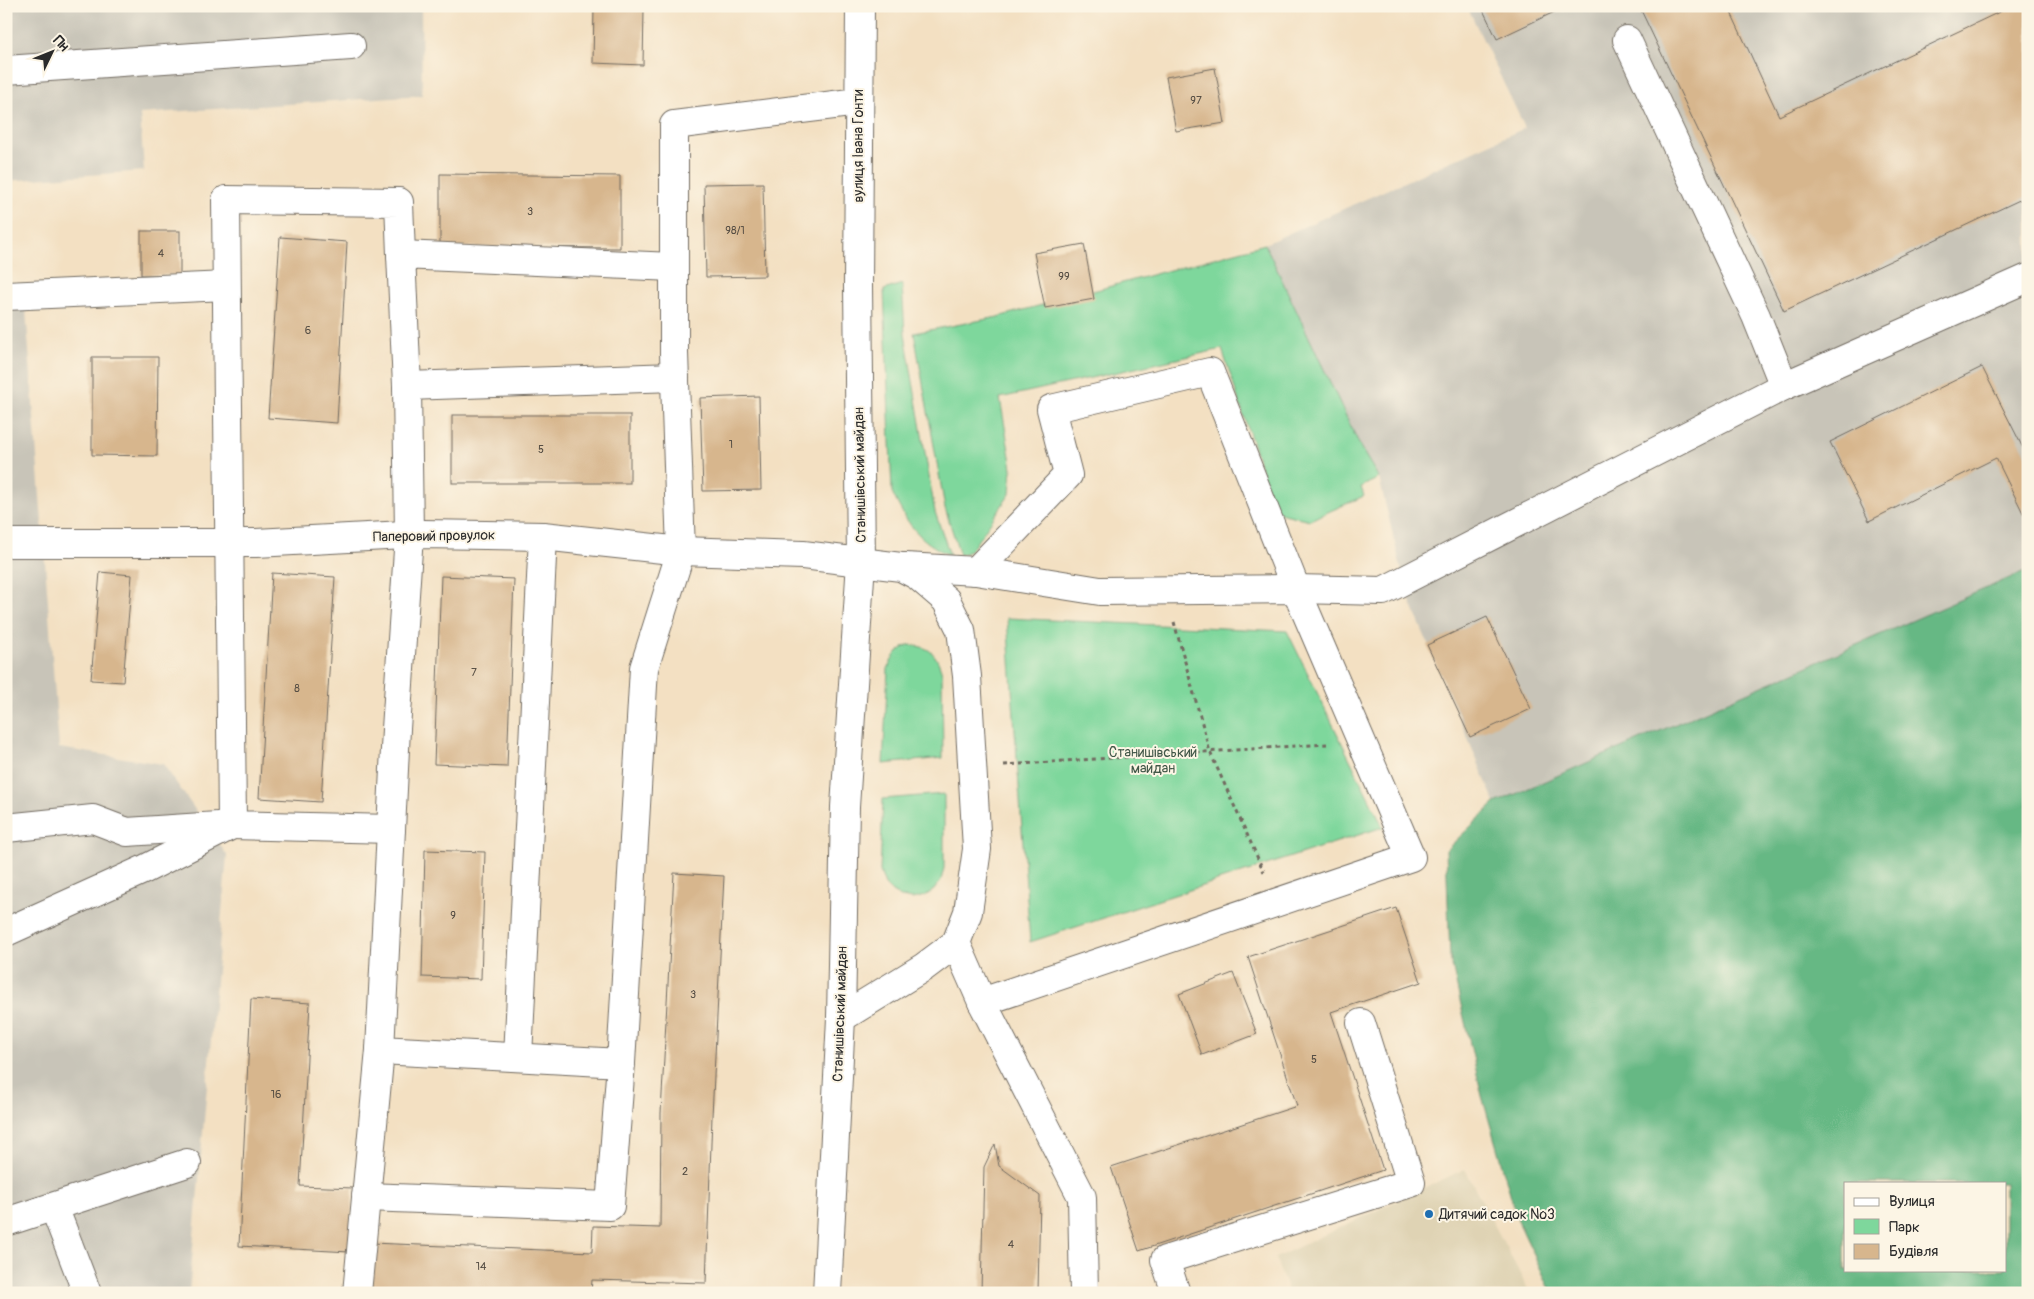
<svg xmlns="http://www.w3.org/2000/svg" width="2034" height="1299" viewBox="0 0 2034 1299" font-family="Pangolin,sans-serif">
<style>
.built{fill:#dfd3b4}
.industrial{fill:#c8c4b8}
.green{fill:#7ed79c;stroke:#548164}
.forest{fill:#66b884;stroke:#487258;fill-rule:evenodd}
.building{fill:#d7b68d}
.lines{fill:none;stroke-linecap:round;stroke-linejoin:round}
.minor-casing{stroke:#716a60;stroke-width:30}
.path{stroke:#716a60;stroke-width:3;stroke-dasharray:4 4;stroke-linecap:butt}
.minor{stroke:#fff;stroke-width:28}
.poi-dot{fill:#1f6fb2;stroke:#fcf5e5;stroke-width:2}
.labels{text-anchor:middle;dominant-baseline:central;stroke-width:4;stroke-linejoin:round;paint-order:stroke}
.number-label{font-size:11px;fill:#564e44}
.street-label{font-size:14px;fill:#2b2b2b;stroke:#fcf5e5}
.park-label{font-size:14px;fill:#405647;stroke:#fcf5e5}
.poi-label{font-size:14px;fill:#2b2b2b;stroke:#fcf5e5;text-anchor:start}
</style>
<rect width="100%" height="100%" fill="#fcf5e5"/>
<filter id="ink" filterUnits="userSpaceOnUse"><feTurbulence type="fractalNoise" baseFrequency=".02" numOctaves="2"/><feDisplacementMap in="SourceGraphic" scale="10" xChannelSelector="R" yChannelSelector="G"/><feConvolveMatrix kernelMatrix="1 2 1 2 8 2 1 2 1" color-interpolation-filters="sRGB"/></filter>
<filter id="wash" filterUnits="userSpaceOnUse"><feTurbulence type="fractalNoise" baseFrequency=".0096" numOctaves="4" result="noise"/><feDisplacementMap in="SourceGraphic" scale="20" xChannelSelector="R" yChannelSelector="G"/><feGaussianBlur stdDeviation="1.12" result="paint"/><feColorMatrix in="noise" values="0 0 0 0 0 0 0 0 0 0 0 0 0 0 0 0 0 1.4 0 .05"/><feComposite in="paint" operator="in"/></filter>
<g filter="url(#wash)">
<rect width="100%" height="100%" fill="#f3e0c2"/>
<path class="built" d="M1465,1169L1530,1293H1289L1275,1258Z"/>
<g class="industrial">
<path d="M6,6H421L422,95L140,114L144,171L6,181Z"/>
<path d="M1467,6H2028V570L1495,803L1408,596L1379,478L1362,450L1265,244L1525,128Z"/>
<path d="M24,284L59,748L163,764L227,855L189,1293H6V285Z"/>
</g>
<g class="green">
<path d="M1265,244L1362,450L1379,478L1361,487L1364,496L1310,520L1275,512L1222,349L1000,398L1012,468L1010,494L974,546L968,552L960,555L945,508L914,333L998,317Z"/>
<path d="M902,284L905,334L935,512L950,555C919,542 905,521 892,492L884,290Z"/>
<path d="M1007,618L1287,631L1383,827L1030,942Z"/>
<path d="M909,645C931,647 936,653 942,673L943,758L883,764L888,669C893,656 897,650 909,645Z"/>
<path d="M944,794V868L941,880L934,890L925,896L912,899L901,897L892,892L885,885L880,871L883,799Z"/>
</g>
<path class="forest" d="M2028,570V1293H1552L1518,1221L1482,1096L1450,957L1446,850L1495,803ZM1845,1183H2005V1270H1845Z"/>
<g id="blocks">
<g class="building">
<path d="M1481,6H1567L1497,39Z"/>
<path d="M1639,6H1728L1779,116L2012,6H2028V196L1784,311Z"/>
<path d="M594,8L644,9L643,65L593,63Z"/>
<path d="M1215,68L1225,123L1176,131L1166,77Z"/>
<path d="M440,174L620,176V248L440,247Z"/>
<path d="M763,183L765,276L706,277L704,184Z"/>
<rect x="141" y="231" width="39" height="44"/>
<path d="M280,237L347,242L337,423L268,418Z"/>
<path d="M1084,244L1094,299L1045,308L1034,253Z"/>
<path d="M92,357H158L157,456L92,455Z"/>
<path d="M1982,367L2028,458V518L2026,519L1996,458L1869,521L1830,442Z"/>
<path d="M759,396L761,490L703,491L700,398Z"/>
<rect x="452" y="415" width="178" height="68"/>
<path d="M100,572L132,575L123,682L91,680Z"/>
<path d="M272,573L335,577L321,802L259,798Z"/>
<path d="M441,576L514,579L507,767L434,764Z"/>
<path d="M1487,617L1531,709L1470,737L1427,645Z"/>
<path d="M425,850L485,852L481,979L422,977Z"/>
<path d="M674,873L724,876L712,1116L706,1283L592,1280L591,1293H369L371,1243L592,1252L593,1226L660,1228L661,1113Z"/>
<path d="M1396,908L1421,982L1331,1012L1383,1170L1139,1251L1111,1167L1297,1106L1248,957Z"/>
<path d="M1233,973L1257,1034L1202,1055L1179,994Z"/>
<path d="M251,999L310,1003L300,1186L353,1188L350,1252L239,1246Z"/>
<path d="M995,1144L999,1166L1040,1196L1038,1293H981L984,1167Z"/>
</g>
</g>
</g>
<g filter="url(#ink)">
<use href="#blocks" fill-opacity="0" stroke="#716a60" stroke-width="1"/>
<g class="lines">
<defs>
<g id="minor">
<path d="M6,70L351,46"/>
<path d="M6,296L226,286"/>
<path d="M407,386L675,377"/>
<path d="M1784,386L2028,278"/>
<path d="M6,543H256L423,534L543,536L681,551L803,555L901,567L918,576L946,600L961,630L967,676L977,849L968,912L956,943L924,967L841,1018"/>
<path d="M905,567L976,571L1100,591L1296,589L1383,591L1784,386L1756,316L1627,40"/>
<path d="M976,571L1068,475L1051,409L1210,372L1296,589L1411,857L982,1002L1082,1197L1084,1293"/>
<path d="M6,828L93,819L127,832L218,826"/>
<path d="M391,829L232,825L226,200L399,202L401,255"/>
<path d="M6,932L143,870L232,825"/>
<path d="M956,943L982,1002"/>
<path d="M380,1050L621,1063"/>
<path d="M518,1057L543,536"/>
<path d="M366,1197L610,1206L621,1063L644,668L681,551L674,353V125L858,102"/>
<path d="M54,1207L87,1293"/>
<path d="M6,1222L187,1163"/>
<path d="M357,1293L380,1050L396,729L409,535L407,386L401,255L673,267"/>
<path d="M827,1293L841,1018L845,807L861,562L858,286L860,6"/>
<path d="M1176,1293L1165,1260L1411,1183L1361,1023"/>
</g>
</defs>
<use href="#minor" class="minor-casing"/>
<g class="path">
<path d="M1174,622L1210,752L1264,872"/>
<path d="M1004,765L1327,744"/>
</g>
<use href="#minor" class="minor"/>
</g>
</g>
<circle class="poi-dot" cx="1429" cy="1214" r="5"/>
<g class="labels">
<g class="number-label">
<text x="1196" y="100">97</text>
<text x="530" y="211">3</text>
<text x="735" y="230">98/1</text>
<text x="161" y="253">4</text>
<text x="1064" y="276">99</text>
<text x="308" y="330">6</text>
<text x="731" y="444">1</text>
<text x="541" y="449">5</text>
<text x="474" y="672">7</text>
<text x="297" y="688">8</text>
<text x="453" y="915">9</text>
<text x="693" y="994">3</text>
<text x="1314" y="1059">5</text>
<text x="276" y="1094">16</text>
<text x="685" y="1171">2</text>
<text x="1011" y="1244">4</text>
<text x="481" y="1266">14</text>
</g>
<g class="street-label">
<text transform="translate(858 146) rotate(-90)">вулиця Івана Гонти</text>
<text transform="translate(860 475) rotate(-91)">Станишівський майдан</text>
<text transform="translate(434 536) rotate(-1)">Паперовий провулок</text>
<text transform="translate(840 1014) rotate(-88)">Станишівський майдан</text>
</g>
<g class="park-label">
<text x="1153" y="752">Станишівський<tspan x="1153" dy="16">майдан</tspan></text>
</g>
<g class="poi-label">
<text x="1439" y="1214">Дитячий садок №3</text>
</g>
</g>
<rect width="2034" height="1299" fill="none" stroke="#fcf5e5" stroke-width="25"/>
<rect x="1844" y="1182" width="162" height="90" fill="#fcf5e5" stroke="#a8a49b"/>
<rect x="1854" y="1198" width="25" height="8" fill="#ffffff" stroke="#a8a49b"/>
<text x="1889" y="1206" font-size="15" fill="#2b2b2b">Вулиця</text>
<rect x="1854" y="1219" width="25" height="15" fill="#7ed79c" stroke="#a8a49b"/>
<text x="1889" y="1232" font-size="15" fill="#2b2b2b">Парк</text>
<rect x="1854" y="1244" width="25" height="15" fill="#d7b68d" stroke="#a8a49b"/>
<text x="1889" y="1256" font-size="15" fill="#2b2b2b">Будівля</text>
<g transform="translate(52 52) rotate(47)" stroke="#fcf5e5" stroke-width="4" paint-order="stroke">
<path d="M0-4L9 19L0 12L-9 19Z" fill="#2b2b2b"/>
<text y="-8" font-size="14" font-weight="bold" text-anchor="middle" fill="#2b2b2b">Пн</text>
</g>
</svg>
